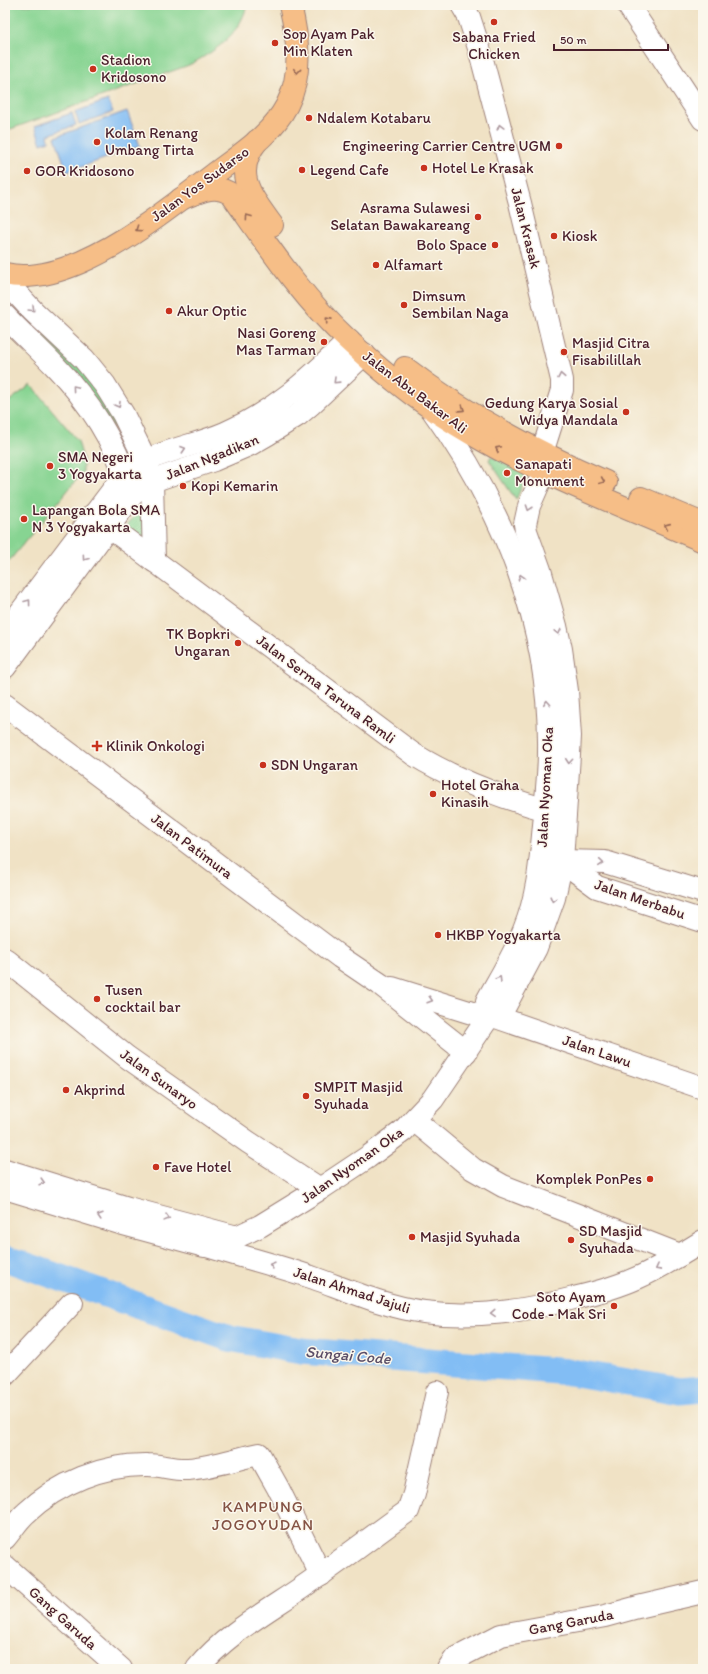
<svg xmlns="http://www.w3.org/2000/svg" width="708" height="1674" viewBox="0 0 708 1674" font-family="Itim,sans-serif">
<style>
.green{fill:#87d492;stroke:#687a5e}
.water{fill:#82bdf4;stroke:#666e90}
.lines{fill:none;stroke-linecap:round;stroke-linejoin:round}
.river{stroke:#82bdf4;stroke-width:27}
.minor-casing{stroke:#9d8078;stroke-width:24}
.major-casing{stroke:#9d8078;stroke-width:24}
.minor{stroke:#fff;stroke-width:22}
.major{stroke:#f6be87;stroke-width:22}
.oneway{stroke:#976754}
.oneway2{stroke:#ae9aa0}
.poi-dot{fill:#c8321e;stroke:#fbf7ec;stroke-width:1.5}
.labels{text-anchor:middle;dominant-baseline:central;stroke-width:3;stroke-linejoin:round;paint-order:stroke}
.poi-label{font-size:15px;fill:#4a1f2b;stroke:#fbf7ec;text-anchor:start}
.street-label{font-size:15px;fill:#4a1f2b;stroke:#fbf7ec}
.water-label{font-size:16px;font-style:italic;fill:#5b4e67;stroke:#fbf7ec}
.neighbourhood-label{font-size:16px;letter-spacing:1px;fill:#845244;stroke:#fbf7ec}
</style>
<rect width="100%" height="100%" fill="#fbf7ec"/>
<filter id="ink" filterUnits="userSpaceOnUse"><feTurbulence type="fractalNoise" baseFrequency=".025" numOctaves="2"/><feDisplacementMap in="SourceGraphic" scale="8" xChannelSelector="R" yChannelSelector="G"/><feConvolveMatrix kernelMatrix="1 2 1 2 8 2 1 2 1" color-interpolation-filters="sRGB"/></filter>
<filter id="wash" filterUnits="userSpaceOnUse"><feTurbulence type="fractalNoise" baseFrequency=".012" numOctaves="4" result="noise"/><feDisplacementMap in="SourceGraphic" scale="16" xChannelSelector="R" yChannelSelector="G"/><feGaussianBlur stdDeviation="0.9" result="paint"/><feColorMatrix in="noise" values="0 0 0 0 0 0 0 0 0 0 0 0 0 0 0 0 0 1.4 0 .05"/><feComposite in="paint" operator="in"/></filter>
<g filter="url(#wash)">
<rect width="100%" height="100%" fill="#f0e2c5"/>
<g class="green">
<path d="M5,5H247C240,35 214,52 189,65L5,131Z"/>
<path d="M47,334L90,375L119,429H115L42,340L43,336Z"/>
<path d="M31,385L78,441L83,459V472L5,566V404Z"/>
<path d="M491,456L527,474L516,500L489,460Z"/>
<path d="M141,509L145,511L148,543L126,526Z"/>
</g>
<g class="water">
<path d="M108,100L113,112L79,124L75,112Z"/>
<path d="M127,111L140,146L67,172L55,137Z"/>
<path d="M72,113L76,125L48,135L49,141L41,144L35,126Z"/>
</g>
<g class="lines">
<path class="river" d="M5,1258L229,1338L301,1351L570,1372L680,1391L703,1389"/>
</g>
</g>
<g filter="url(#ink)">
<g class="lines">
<defs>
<g id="minor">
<path d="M462,5L469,17L479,48L520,203L562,380V390L542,453"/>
<path d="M628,5L703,119"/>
<path d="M5,281L33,311L84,359L105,385L123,414L146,461L152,481L154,561"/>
<path d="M5,316C21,333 39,349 55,366C89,401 114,440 129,486"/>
<path d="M431,408C504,509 551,626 549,752C549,773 546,794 545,815C541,854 539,894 524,930C514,955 500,977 487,1001L490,1015"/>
<path d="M93,515L413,754C457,781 508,800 558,813"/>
<path d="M5,633L125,474C153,451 193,447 225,433C277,410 309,379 349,341"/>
<path d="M5,667L136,490L152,481L214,460L249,445L268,434L298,415L311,404L364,354"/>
<path d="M5,705L340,957L380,984L466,1052"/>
<path d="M547,859L562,861L605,862L703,892"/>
<path d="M562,861L597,887L703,921"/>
<path d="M5,959L127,1057L248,1142L320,1189"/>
<path d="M392,988L488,1018"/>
<path d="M490,1015L703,1088"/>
<path d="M414,1120L473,1169L503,1186L680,1255"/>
<path d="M5,1170L128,1208L237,1237"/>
<path d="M5,1188L123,1224L204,1246L228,1241L260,1226L320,1189L368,1157L403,1131L433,1099L490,1015L504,1008L536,948L554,898L562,861L569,755L570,736L567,691L561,649L556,626L540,570L526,531L525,524L529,506L544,472"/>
<path d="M207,1246C243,1257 279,1266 314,1278C350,1291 387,1307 424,1312C475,1319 525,1311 574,1298C595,1293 617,1287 637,1278C660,1268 682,1254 703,1241"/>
<path d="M5,1375L72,1303"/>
<path d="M5,1538C12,1530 18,1520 26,1513C58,1483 104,1464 148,1465C161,1465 175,1470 188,1469C212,1467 235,1459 259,1454L278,1488L321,1575"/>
<path d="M5,1566L121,1669"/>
<path d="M197,1669C226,1633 270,1610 307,1584C341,1561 374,1535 408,1511L414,1494L437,1392"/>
<path d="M448,1669L455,1659L501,1635L605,1616L638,1607L703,1592"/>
</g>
<g id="major">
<path d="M257,141C231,174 252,197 272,225"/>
<path d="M181,199C198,192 216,182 232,195C268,246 303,299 349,341C385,375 430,410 472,434C545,477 626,507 703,541"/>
<path d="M5,274C30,280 58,272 81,262C129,241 172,206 213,175C239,155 271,136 287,105C303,74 298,38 290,5"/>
<path d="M405,368C467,416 534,451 606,482"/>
<path d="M641,498L703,524"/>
</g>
</defs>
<use href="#minor" class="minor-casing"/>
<use href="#major" class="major-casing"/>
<use href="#minor" class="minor"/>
<use href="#major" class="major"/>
</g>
<defs><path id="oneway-chevron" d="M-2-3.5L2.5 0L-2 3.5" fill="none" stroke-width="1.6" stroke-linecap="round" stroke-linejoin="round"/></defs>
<g class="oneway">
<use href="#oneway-chevron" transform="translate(297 71) rotate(96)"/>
<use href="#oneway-chevron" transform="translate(248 217) rotate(-126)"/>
<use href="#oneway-chevron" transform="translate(138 229) rotate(146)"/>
<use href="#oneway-chevron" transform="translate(328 320) rotate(-132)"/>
<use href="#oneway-chevron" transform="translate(462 409) rotate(33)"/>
<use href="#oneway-chevron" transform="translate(498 449) rotate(-153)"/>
<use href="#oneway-chevron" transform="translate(602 481) rotate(23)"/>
<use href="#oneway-chevron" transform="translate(667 526) rotate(-156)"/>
</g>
<g class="oneway2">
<use href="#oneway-chevron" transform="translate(500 127) rotate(-105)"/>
<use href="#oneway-chevron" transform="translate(32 309) rotate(45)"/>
<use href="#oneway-chevron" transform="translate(561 376) rotate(-101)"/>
<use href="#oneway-chevron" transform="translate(336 381) rotate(136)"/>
<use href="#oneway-chevron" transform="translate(75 388) rotate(-130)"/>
<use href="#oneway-chevron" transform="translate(118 405) rotate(60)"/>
<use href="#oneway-chevron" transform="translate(183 449) rotate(-18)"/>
<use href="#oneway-chevron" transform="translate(529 508) rotate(109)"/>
<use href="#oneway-chevron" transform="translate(85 558) rotate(126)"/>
<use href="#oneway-chevron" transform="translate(521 577) rotate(-108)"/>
<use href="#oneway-chevron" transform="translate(28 602) rotate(-53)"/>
<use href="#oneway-chevron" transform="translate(558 632) rotate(77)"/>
<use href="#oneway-chevron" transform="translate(547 703) rotate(-95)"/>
<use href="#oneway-chevron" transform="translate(569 761) rotate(95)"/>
<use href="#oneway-chevron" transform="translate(601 863) rotate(5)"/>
<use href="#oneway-chevron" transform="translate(553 899) rotate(105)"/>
<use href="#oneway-chevron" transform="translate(499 979) rotate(-59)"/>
<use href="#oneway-chevron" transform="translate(430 1000) rotate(17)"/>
<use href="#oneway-chevron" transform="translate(42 1182) rotate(17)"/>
<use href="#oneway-chevron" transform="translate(100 1216) rotate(-163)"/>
<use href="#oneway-chevron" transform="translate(167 1218) rotate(15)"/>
<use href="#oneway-chevron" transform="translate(272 1265) rotate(-164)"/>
<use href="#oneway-chevron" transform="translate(658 1268) rotate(152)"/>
<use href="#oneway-chevron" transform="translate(493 1313) rotate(177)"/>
</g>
</g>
<g class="poi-dot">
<circle cx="494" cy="22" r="4"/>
<circle cx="275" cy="43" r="4"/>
<circle cx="93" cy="69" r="4"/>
<circle cx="309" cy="118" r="4"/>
<circle cx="97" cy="142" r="4"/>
<circle cx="559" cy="146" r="4"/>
<circle cx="424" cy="168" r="4"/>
<circle cx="302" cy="170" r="4"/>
<circle cx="27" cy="171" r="4"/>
<circle cx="478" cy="217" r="4"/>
<circle cx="554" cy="236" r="4"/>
<circle cx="495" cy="245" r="4"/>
<circle cx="376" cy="265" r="4"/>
<circle cx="404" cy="305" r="4"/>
<circle cx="169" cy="311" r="4"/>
<circle cx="324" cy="342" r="4"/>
<circle cx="564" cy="352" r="4"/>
<circle cx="626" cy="412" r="4"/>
<circle cx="50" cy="466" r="4"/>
<circle cx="507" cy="473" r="4"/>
<circle cx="183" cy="486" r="4"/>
<circle cx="24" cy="519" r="4"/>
<circle cx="238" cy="643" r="4"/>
<path d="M95 740h4v4h4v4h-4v4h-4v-4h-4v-4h4z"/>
<circle cx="263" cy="765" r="4"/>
<circle cx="433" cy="794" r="4"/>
<circle cx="438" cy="935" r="4"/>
<circle cx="97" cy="999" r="4"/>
<circle cx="66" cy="1090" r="4"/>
<circle cx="306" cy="1096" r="4"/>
<circle cx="156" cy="1167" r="4"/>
<circle cx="650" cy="1179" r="4"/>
<circle cx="412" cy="1237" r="4"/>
<circle cx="571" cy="1240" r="4"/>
<circle cx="614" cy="1306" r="4"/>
</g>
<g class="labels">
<g class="poi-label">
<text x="283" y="34">Sop Ayam Pak<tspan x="283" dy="17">Min Klaten</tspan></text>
<text x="494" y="37" text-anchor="middle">Sabana Fried<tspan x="494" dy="17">Chicken</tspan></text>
<text x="101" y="60">Stadion<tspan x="101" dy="17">Kridosono</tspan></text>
<text x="317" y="118">Ndalem Kotabaru</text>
<text x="105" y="133">Kolam Renang<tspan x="105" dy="17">Umbang Tirta</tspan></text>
<text x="551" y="146" text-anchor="end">Engineering Carrier Centre UGM</text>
<text x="432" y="168">Hotel Le Krasak</text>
<text x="310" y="170">Legend Cafe</text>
<text x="35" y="171">GOR Kridosono</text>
<text x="470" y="208" text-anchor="end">Asrama Sulawesi<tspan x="470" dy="17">Selatan Bawakareang</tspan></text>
<text x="562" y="236">Kiosk</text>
<text x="487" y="245" text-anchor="end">Bolo Space</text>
<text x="384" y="265">Alfamart</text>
<text x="412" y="296">Dimsum<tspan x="412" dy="17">Sembilan Naga</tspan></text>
<text x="177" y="311">Akur Optic</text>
<text x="316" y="333" text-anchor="end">Nasi Goreng<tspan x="316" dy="17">Mas Tarman</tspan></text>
<text x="572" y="343">Masjid Citra<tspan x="572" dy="17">Fisabilillah</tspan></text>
<text x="618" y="403" text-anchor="end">Gedung Karya Sosial<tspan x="618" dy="17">Widya Mandala</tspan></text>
<text x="58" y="457">SMA Negeri<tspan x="58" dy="17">3 Yogyakarta</tspan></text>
<text x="515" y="464">Sanapati<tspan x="515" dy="17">Monument</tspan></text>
<text x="191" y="486">Kopi Kemarin</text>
<text x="32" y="510">Lapangan Bola SMA<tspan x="32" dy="17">N 3 Yogyakarta</tspan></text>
<text x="230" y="634" text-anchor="end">TK Bopkri<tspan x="230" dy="17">Ungaran</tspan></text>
<text x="106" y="746">Klinik Onkologi</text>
<text x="271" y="765">SDN Ungaran</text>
<text x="441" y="785">Hotel Graha<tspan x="441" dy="17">Kinasih</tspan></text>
<text x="446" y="935">HKBP Yogyakarta</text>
<text x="105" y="990">Tusen<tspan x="105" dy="17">cocktail bar</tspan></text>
<text x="314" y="1087">SMPIT Masjid<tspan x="314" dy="17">Syuhada</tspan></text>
<text x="74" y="1090">Akprind</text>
<text x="164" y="1167">Fave Hotel</text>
<text x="642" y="1179" text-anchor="end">Komplek PonPes</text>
<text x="579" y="1231">SD Masjid<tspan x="579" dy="17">Syuhada</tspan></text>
<text x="420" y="1237">Masjid Syuhada</text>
<text x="606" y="1297" text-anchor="end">Soto Ayam<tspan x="606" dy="17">Code - Mak Sri</tspan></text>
</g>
<g class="street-label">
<text transform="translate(200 184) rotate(-36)">Jalan Yos Sudarso</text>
<text transform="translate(526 228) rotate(76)">Jalan Krasak</text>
<text transform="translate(415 392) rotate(37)">Jalan Abu Bakar Ali</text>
<text transform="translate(212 457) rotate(-22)">Jalan Ngadikan</text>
<text transform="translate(326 689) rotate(37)">Jalan Serma Taruna Ramli</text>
<text transform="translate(545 787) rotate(-87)">Jalan Nyoman Oka</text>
<text transform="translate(192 846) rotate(37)">Jalan Patimura</text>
<text transform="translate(640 899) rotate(19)">Jalan Merbabu</text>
<text transform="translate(597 1051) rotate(19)">Jalan Lawu</text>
<text transform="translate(159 1079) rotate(36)">Jalan Sunaryo</text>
<text transform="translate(352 1165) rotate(-35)">Jalan Nyoman Oka</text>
<text transform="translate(352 1290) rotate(18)">Jalan Ahmad Jajuli</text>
<text transform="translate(63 1618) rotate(42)">Gang Garuda</text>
<text transform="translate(571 1622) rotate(-11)">Gang Garuda</text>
</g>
<g class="water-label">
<text transform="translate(348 1355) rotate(5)">Sungai Code</text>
</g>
<g class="neighbourhood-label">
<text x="263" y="1506">KAMPUNG<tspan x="263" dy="18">JOGOYUDAN</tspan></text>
</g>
</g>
<rect width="708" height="1674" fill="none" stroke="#fbf7ec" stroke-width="20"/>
<path d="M554 44v6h114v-6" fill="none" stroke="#4a1f2b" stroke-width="2"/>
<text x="560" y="44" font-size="12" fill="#4a1f2b" stroke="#fbf7ec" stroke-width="3" paint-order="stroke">50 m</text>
</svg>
